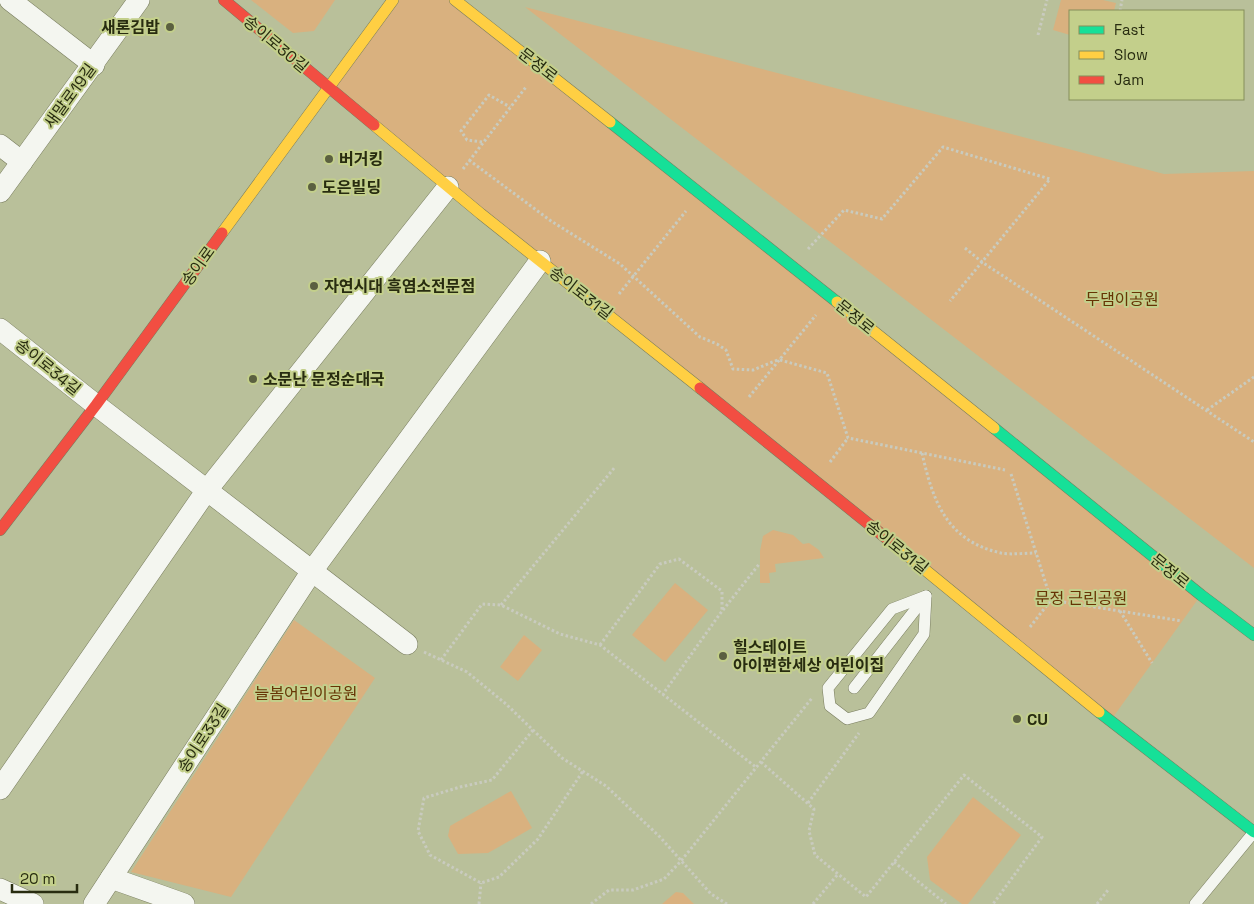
<svg xmlns="http://www.w3.org/2000/svg" width="1254" height="904" viewBox="0 0 1254 904" font-family="'Space Grotesk','Noto Sans KR',sans-serif">
<style>
.green{fill:#d9b17f}
.lines{fill:none;stroke-linecap:round;stroke-linejoin:round}
.lane-casing{stroke:#787c5e;stroke-width:12}
.street-casing{stroke:#787c5e;stroke-width:22}
.fast-casing{stroke:#787c5e;stroke-width:12}
.slow-casing{stroke:#787c5e;stroke-width:12}
.jam-casing{stroke:#787c5e;stroke-width:12}
.path{stroke:#c9cbbf;stroke-width:3;stroke-dasharray:2.5 2.5;stroke-linecap:butt}
.lane{stroke:#f4f6f0;stroke-width:11}
.street{stroke:#f4f6f0;stroke-width:21}
.fast{stroke:#16e098;stroke-width:11}
.slow{stroke:#ffcf43;stroke-width:11}
.jam{stroke:#f24e42;stroke-width:11}
.poi-dot{fill:#5b6040;stroke:#c3cf8b;stroke-width:2}
.labels{text-anchor:middle;dominant-baseline:central;stroke-width:4;stroke-linejoin:round;paint-order:stroke}
.poi-label{font-size:16px;font-weight:bold;fill:#282c10;stroke:#c3cf8b;text-anchor:start}
.street-label{font-size:16px;fill:#282c10;stroke:#c3cf8b}
.park-label{font-size:16px;fill:#673404;stroke:#c3cf8b}
</style>
<rect width="100%" height="100%" fill="#b9c09a"/>
<g class="green">
<path d="M251,0H335L314,31L293,33Z"/>
<path d="M393,0H455L1201,595L1111,720L329,88Z"/>
<path d="M1061,0H1103L1116,3L1114,11H1070V35L1053,30Z"/>
<path d="M525,7L1164,174L1254,171V568Z"/>
<path d="M773,530L793,535L803,544L809,543L819,550L824,558L775,564L776,572L769,573L770,583H760V551L763,536Z"/>
<path d="M675,583L708,610L665,662L632,635Z"/>
<path d="M294,620L375,678L231,897L131,872Z"/>
<path d="M524,635L542,650L518,681L500,667Z"/>
<path d="M511,791L532,828L488,853L458,854L448,836L450,826Z"/>
<path d="M973,797L1021,835L968,904H962L930,880L927,857Z"/>
<path d="M676,892L683,893L694,904H662Z"/>
</g>
<g class="lines">
<defs>
<g id="lane">
<path d="M926,596L924,634L869,713L847,719L830,706L828,688L892,609Z"/>
<path d="M854,688L926,596"/>
<path d="M1195,904L1254,832"/>
</g>
<g id="street">
<path d="M10,0L94,65"/>
<path d="M0,145L22,162"/>
<path d="M0,192L139,0"/>
<path d="M0,329L96,405L407,644"/>
<path d="M0,789L207,490L448,187"/>
<path d="M111,878L184,904"/>
<path d="M0,889L33,904"/>
<path d="M94,904L312,571L540,261"/>
</g>
<g id="fast">
<path d="M610,122L837,302"/>
<path d="M994,428L1201,595L1254,635"/>
<path d="M1099,712L1254,832"/>
</g>
<g id="slow">
<path d="M455,0L610,122"/>
<path d="M374,125L481,214L700,388"/>
<path d="M222,233L393,0"/>
<path d="M837,302L994,428"/>
<path d="M891,542L1099,712"/>
</g>
<g id="jam">
<path d="M224,0L374,125"/>
<path d="M700,388L891,542"/>
<path d="M0,530L96,405L222,233"/>
</g>
</defs>
<use href="#lane" class="lane-casing"/>
<use href="#street" class="street-casing"/>
<use href="#fast" class="fast-casing"/>
<use href="#slow" class="slow-casing"/>
<use href="#jam" class="jam-casing"/>
<g class="path">
<path d="M1120,11L1122,0"/>
<path d="M1038,35L1047,0"/>
<path d="M482,142L467,140L461,131L489,95L510,107"/>
<path d="M469,160L551,221L620,264L700,337L717,344L726,350L733,369L753,370L780,359"/>
<path d="M463,169L526,87"/>
<path d="M965,248L982,262L1254,442"/>
<path d="M808,249L844,210L882,219L943,147L1050,179L950,301"/>
<path d="M619,294L686,211"/>
<path d="M780,360L827,373L848,438L1005,470"/>
<path d="M749,397L816,315"/>
<path d="M1207,410L1254,377"/>
<path d="M922,453C933,502 947,541 1001,553C1011,555 1025,553 1036,553"/>
<path d="M830,462L848,438"/>
<path d="M1011,474L1051,600L1182,621"/>
<path d="M501,605L615,467"/>
<path d="M723,610L760,563"/>
<path d="M1120,611L1152,663"/>
<path d="M1030,627L1051,600"/>
<path d="M600,645L660,564L679,559L722,591V611L663,694"/>
<path d="M424,652L467,672L506,704L562,758L606,786L660,837L711,894L727,904"/>
<path d="M441,660L482,604L501,605L560,634L600,645L757,768"/>
<path d="M533,730L492,780L460,787L424,798L418,831L430,855L481,883L499,877L538,839L583,771"/>
<path d="M761,762L814,809L809,831L815,855L866,897L964,775L1042,837L993,904"/>
<path d="M808,803L859,733"/>
<path d="M894,862L946,904"/>
<path d="M479,904L481,883"/>
<path d="M591,904L609,890H633L664,879L681,861L812,698"/>
<path d="M813,904L838,874"/>
<path d="M1097,904L1108,890"/>
</g>
<use href="#lane" class="lane"/>
<use href="#street" class="street"/>
<use href="#fast" class="fast"/>
<use href="#slow" class="slow"/>
<use href="#jam" class="jam"/>
</g>
<g class="poi-dot">
<circle cx="170" cy="27" r="5"/>
<circle cx="329" cy="159" r="5"/>
<circle cx="312" cy="187" r="5"/>
<circle cx="314" cy="286" r="5"/>
<circle cx="253" cy="379" r="5"/>
<circle cx="723" cy="656" r="5"/>
<circle cx="1017" cy="719" r="5"/>
</g>
<g class="labels">
<g class="poi-label">
<text x="160" y="27" text-anchor="end">새론김밥</text>
<text x="339" y="159">버거킹</text>
<text x="322" y="187">도은빌딩</text>
<text x="324" y="286">자연시대 흑염소전문점</text>
<text x="263" y="379">소문난 문정순대국</text>
<text x="733" y="647">힐스테이트<tspan x="733" dy="18">아이편한세상 어린이집</tspan></text>
<text x="1027" y="719">CU</text>
</g>
<g class="street-label">
<text transform="translate(276 44) rotate(40)">송이로30길</text>
<text transform="translate(538 65) rotate(38)">문정로</text>
<text transform="translate(70 96) rotate(-54)">새말로19길</text>
<text transform="translate(198 266) rotate(-54)">송이로</text>
<text transform="translate(581 293) rotate(38)">송이로31길</text>
<text transform="translate(855 317) rotate(39)">문정로</text>
<text transform="translate(48 367) rotate(39)">송이로34길</text>
<text transform="translate(897 547) rotate(39)">송이로31길</text>
<text transform="translate(1170 571) rotate(39)">문정로</text>
<text transform="translate(203 738) rotate(-57)">송이로33길</text>
</g>
<g class="park-label">
<text x="1122" y="299">두댐이공원</text>
<text x="1081" y="598">문정 근린공원</text>
<text x="306" y="693">늘봄어린이공원</text>
</g>
</g>
<rect x="1069" y="10" width="175" height="90" fill="#c3cf8b" stroke="#858e5a"/>
<rect x="1079" y="26" width="25" height="8" fill="#16e098" stroke="#858e5a"/>
<text x="1114" y="35" font-size="15" fill="#282c10">Fast</text>
<rect x="1079" y="51" width="25" height="8" fill="#ffcf43" stroke="#858e5a"/>
<text x="1114" y="60" font-size="15" fill="#282c10">Slow</text>
<rect x="1079" y="76" width="25" height="8" fill="#f24e42" stroke="#858e5a"/>
<text x="1114" y="85" font-size="15" fill="#282c10">Jam</text>
<path d="M12 884v8h65v-8" fill="none" stroke="#282c10" stroke-width="2.5"/>
<text x="20" y="884" font-size="15" fill="#282c10" stroke="#c3cf8b" stroke-width="4" paint-order="stroke">20 m</text>
</svg>
